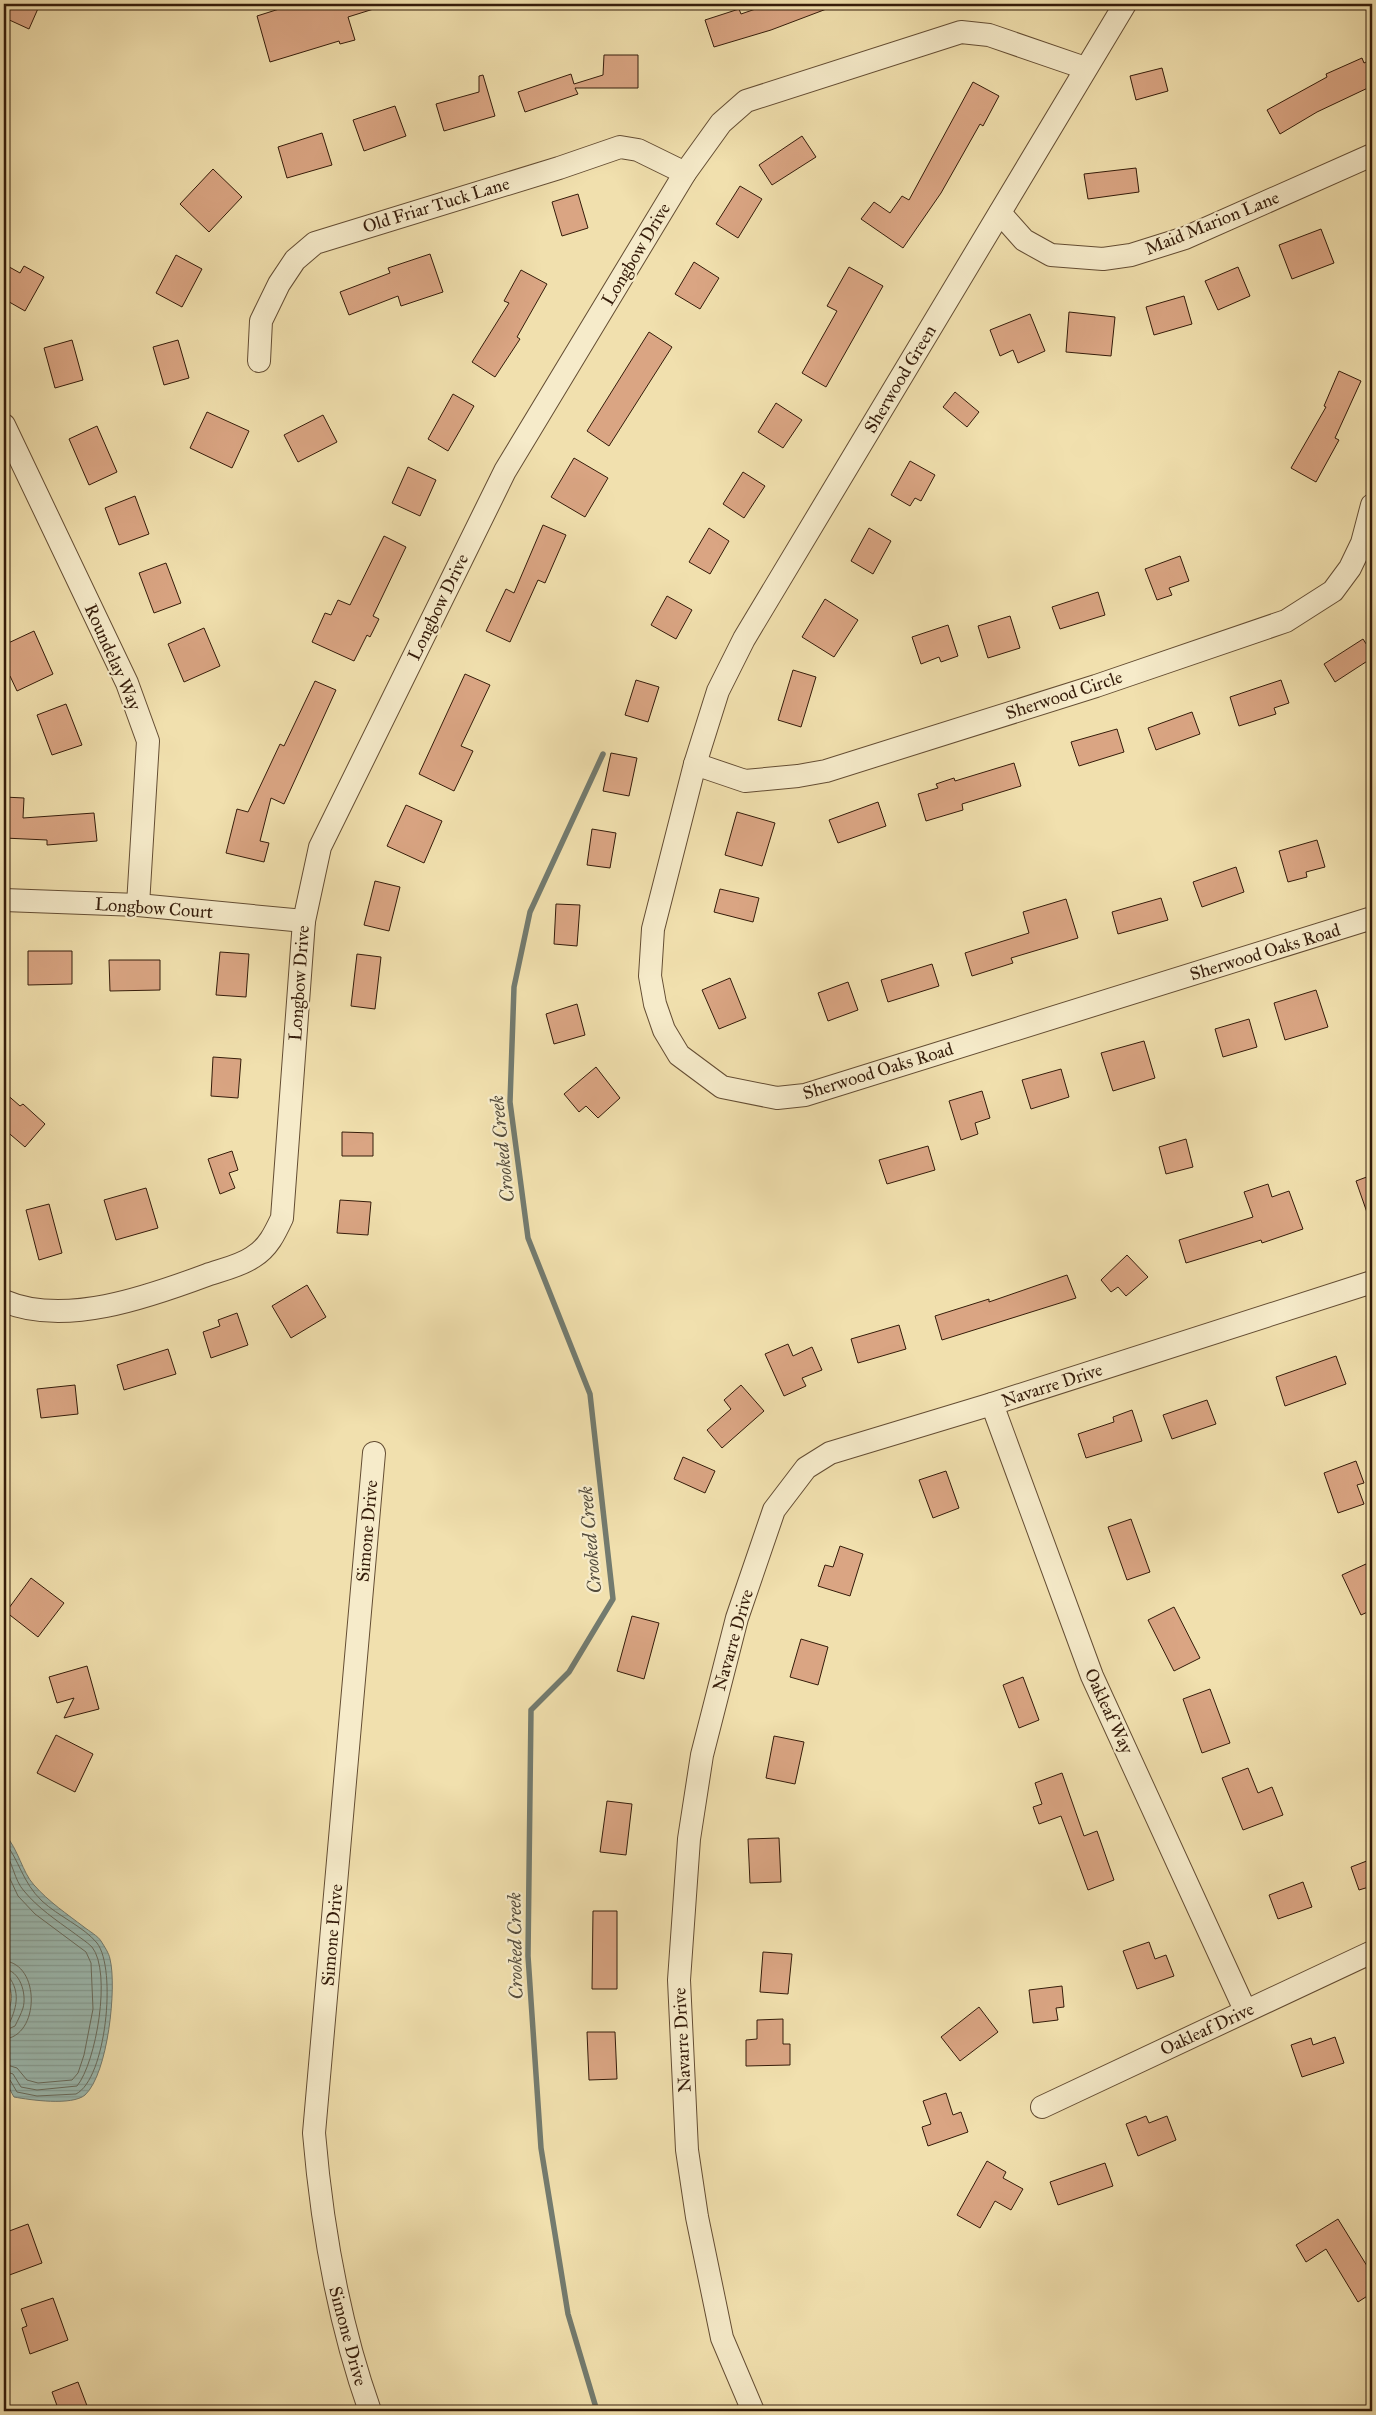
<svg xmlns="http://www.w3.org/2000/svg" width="1376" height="2415" viewBox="0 0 1376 2415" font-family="'IM FELL Great Primer',serif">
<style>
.water{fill:url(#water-rules);stroke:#737b6f}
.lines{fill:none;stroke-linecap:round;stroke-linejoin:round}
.shore{stroke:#686c5e;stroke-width:1}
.stream{stroke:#737b6f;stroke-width:5.5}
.building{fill:#daa583;stroke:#351c0a}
.minor-casing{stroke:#644d33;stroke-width:24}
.minor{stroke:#f6ebca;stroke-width:22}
.labels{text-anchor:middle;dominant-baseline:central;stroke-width:4.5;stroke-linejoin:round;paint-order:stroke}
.street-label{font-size:18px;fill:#351c0a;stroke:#f6ebca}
.water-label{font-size:19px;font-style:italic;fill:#544c3c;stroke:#f6ebca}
</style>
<defs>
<pattern id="water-rules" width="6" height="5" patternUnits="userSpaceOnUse" patternTransform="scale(1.25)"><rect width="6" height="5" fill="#9cbbb2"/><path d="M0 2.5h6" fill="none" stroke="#87a098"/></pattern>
</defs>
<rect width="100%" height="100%" fill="#f1e0ae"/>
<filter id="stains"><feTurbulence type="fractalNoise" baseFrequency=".004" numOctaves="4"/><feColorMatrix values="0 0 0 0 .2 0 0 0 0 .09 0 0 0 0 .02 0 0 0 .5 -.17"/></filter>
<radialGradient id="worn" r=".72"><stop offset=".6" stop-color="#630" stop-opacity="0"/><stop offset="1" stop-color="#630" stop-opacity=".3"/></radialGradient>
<path class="water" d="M4,1833C19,1850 22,1872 34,1885C49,1902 67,1914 84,1927C89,1931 98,1936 101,1941C104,1946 109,1953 110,1959C117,1987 108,2074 85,2095C72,2106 30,2100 14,2097C2,2078 0,2047 4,2025C9,2003 18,1999 4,1977Z"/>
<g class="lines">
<g class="shore">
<path d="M4,1841C20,1861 22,1882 42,1901C58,1916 84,1927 97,1943C117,1969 106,2079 76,2094L37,2096L17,2092L10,2080L4,2078"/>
<path d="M4,1851C13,1862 14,1880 24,1891C38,1908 56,1920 74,1933C79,1937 87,1942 92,1947C112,1972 96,2063 77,2086L37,2090L21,2087L13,2074L4,2071"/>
<path d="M4,1866L18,1896L35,1914L86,1952L91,1963L93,2009L84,2055L78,2073L72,2080L38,2083L27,2080L17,2068L4,2064"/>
<path d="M4,1961C41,1963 40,2037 4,2039"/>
<path d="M4,1969C20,1970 27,1994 23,2008C21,2014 18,2020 15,2026L4,2031"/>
<path d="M4,1975L9,1977C20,1992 17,2006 10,2022L4,2025"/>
</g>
<path class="stream" d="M597,2411L568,2314L541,2148L528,1956L531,1710L569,1672L613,1599L590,1394L528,1238L510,1102L514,987L530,912L603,754"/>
</g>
<g class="building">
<path d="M12,4H40L29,29L5,18Z"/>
<path d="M295,4H379L380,7L348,17L355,40L340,44L339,41L270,62L257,16Z"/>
<path d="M770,4L837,5L771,30L714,47L705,20L739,9L741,14Z"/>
<path d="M604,55H638V88H575L578,94L525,112L518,92L571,74L574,84L603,75Z"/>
<path d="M1362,58L1364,63L1372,59V86L1317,112L1280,134L1267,110L1327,77L1326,74Z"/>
<path d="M1162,68L1168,91L1136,100L1130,76Z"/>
<path d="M483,75L495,116L444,131L436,104L479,92V76Z"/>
<path d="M973,82L999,96L983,126L980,124L941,193L903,248L861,219L874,202L890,213L902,196L909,200Z"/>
<path d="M395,106L406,136L364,151L353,120Z"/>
<path d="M322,133L332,165L287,178L278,147Z"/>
<path d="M802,136L816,157L772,185L759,165Z"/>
<path d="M1136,168L1139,192L1088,199L1084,174Z"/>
<path d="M213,169L242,197L209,232L180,204Z"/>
<path d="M740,186L762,199L738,238L716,224Z"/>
<path d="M578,194L588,228L562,236L552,202Z"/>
<path d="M1321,229L1334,263L1292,279L1279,245Z"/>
<path d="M430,254L443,292L401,306L398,296L349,315L340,292L390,273L388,268Z"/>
<path d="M176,255L202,269L182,307L156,293Z"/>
<path d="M694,262L719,278L700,309L675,294Z"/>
<path d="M4,264L20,273L24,266L44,277L25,311L4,299Z"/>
<path d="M849,267L883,286L826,387L802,373L837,311L827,306Z"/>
<path d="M1238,267L1250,296L1218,310L1205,281Z"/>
<path d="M521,270L547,284L517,337L520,339L495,377L472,362L509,303L504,301Z"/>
<path d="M1184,296L1192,324L1154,335L1146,307Z"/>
<path d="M1069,312L1115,317L1111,356L1066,352Z"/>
<path d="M1030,314L1045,351L1018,363L1013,350L1000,356L990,330Z"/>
<path d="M649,332L672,347L609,446L587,431Z"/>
<path d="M72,340L83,380L55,388L44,348Z"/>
<path d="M178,340L189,378L164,385L153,347Z"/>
<path d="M1339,371L1361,381L1335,438L1339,440L1316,482L1291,468L1326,407L1324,406Z"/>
<path d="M955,392L979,412L967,427L943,407Z"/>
<path d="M453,394L474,406L448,451L428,439Z"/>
<path d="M776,403L802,420L783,448L758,432Z"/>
<path d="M207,412L249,431L232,468L190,448Z"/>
<path d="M323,415L337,442L298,462L284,435Z"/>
<path d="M97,426L117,472L89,485L69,439Z"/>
<path d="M574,458L608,478L585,517L551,497Z"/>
<path d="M910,461L935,475L921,501L915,498L910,506L891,495Z"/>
<path d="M408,467L436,480L420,516L392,503Z"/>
<path d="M743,472L765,486L744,518L723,504Z"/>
<path d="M135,496L149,534L119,545L105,508Z"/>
<path d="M543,525L566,535L545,583L538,580L510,642L486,631L506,589L514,593Z"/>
<path d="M709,528L729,541L710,574L689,562Z"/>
<path d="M869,528L891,541L873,574L851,561Z"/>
<path d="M384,536L406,547L373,616L379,619L370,637L367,635L354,661L312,642L325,613L331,615L338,600L350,605Z"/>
<path d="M1180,556L1189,581L1169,588L1172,595L1157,600L1145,569Z"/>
<path d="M166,563L181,603L154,613L139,573Z"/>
<path d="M1098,592L1105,615L1060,629L1052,607Z"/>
<path d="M667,596L692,610L676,639L651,625Z"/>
<path d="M825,599L858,620L834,657L802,637Z"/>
<path d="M1010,616L1020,648L988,658L978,626Z"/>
<path d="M948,625L958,656L941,662L939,657L921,664L912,637Z"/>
<path d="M204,628L220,666L184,682L168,644Z"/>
<path d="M34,631L53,674L17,691L10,676L4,679V645Z"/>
<path d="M1363,639L1372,653V658L1335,682L1324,664Z"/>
<path d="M793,670L816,677L801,727L778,720Z"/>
<path d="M465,674L490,685L461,746L473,751L454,791L419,774Z"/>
<path d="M636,680L659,687L648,722L625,715Z"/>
<path d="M1281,680L1289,703L1274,708L1276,714L1239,726L1230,697Z"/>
<path d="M315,681L336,690L284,804L271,798L260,841L269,843L264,862L226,853L237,809L248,812L280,744L284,746Z"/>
<path d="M66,704L82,745L52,755L37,715Z"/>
<path d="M1192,712L1200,734L1156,750L1148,728Z"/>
<path d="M1117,729L1124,752L1079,766L1071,742Z"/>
<path d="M611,753L637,758L629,796L603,791Z"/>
<path d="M1014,763L1021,786L962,804L963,810L926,821L918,794L938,788L936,784L954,778L955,781Z"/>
<path d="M4,797L24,798L23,818L94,813L97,841L47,845V840L4,838Z"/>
<path d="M878,802L886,826L838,843L829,820Z"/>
<path d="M406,805L442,821L424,863L387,846Z"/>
<path d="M737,812L775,823L762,866L725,855Z"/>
<path d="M592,829L616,833L610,868L587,865Z"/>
<path d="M1317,840L1325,867L1306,872L1307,877L1288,882L1279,851Z"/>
<path d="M1236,867L1244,892L1202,907L1193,882Z"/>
<path d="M375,881L400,887L389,931L364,925Z"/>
<path d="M720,889L759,898L753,922L714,912Z"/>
<path d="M1161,898L1168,920L1118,934L1112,912Z"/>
<path d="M1066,899L1078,938L1011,958L1013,963L972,976L965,953L1029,933L1023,912Z"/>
<path d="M556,904L580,905L577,946L554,944Z"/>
<path d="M28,951H72V984L28,985Z"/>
<path d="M220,952L249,954L246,997L216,995Z"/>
<path d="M357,954L381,957L375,1009L351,1006Z"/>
<path d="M109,960H160V990L110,991Z"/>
<path d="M932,964L939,986L888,1002L881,980Z"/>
<path d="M730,978L746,1018L719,1029L702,990Z"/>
<path d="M848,982L858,1010L828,1021L818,993Z"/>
<path d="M1316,990L1328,1027L1285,1040L1274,1003Z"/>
<path d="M577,1004L585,1035L554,1044L546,1014Z"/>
<path d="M1249,1019L1257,1047L1223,1057L1215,1029Z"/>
<path d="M1144,1041L1155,1078L1113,1091L1101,1053Z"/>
<path d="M213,1057L241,1059L238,1098L211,1096Z"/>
<path d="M596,1067L620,1098L598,1118L586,1106L579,1112L564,1094Z"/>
<path d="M1061,1069L1069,1097L1031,1109L1022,1080Z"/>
<path d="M982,1091L990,1118L975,1123L978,1134L961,1140L949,1101Z"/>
<path d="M4,1092L20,1106L23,1104L45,1124L25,1147L4,1129Z"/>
<path d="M342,1132L373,1133V1156H342Z"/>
<path d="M1186,1139L1193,1167L1166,1174L1159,1147Z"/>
<path d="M928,1146L935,1170L887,1184L879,1160Z"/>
<path d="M232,1151L238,1170L229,1173L235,1188L220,1194L208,1159Z"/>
<path d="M1372,1175V1220L1370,1221L1356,1181Z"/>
<path d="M1268,1184L1272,1197L1289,1191L1303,1229L1262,1243L1261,1240L1186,1263L1179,1240L1253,1217L1244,1192Z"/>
<path d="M146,1188L158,1228L116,1240L104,1200Z"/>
<path d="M340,1200L371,1202L368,1235L337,1233Z"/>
<path d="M49,1204L62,1253L39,1260L26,1210Z"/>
<path d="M1127,1255L1148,1277L1126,1296L1118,1287L1111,1292L1101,1280Z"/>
<path d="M1067,1275L1076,1298L942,1340L935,1316L989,1299V1302Z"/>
<path d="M307,1285L326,1317L291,1338L272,1306Z"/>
<path d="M237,1313L248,1345L211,1358L203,1332L220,1326L218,1320Z"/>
<path d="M899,1325L906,1349L858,1363L851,1339Z"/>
<path d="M788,1344L793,1356L812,1347L822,1370L802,1378L806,1386L784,1396L765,1354Z"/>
<path d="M168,1349L176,1374L124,1390L117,1365Z"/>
<path d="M1336,1356L1346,1384L1285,1406L1276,1377Z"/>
<path d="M75,1385L78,1414L41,1418L37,1389Z"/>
<path d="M741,1385L764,1411L722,1448L707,1430L731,1409L724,1400Z"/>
<path d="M1207,1400L1216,1424L1172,1439L1163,1415Z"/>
<path d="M1132,1410L1142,1441L1086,1458L1078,1434L1114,1422L1113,1417Z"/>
<path d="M683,1457L715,1471L705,1493L674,1479Z"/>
<path d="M1356,1461L1364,1483L1357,1485L1364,1504L1338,1513L1324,1473Z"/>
<path d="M946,1471L959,1508L933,1518L919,1480Z"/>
<path d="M1131,1519L1150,1572L1127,1580L1108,1527Z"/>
<path d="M840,1546L863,1554L850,1596L818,1586L825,1565L833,1567Z"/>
<path d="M1366,1564L1372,1577V1610L1361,1615L1342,1575Z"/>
<path d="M31,1578L64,1603L38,1637L6,1612Z"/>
<path d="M1174,1607L1200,1658L1174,1671L1148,1620Z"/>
<path d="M632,1616L659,1623L644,1679L617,1671Z"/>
<path d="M801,1639L828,1647L818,1685L790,1677Z"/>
<path d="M87,1666L99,1709L64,1718L74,1698L57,1703L49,1677Z"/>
<path d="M1023,1677L1039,1720L1019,1728L1003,1685Z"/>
<path d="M1210,1689L1230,1743L1202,1753L1183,1699Z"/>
<path d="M56,1735L93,1754L75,1792L37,1773Z"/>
<path d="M774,1736L804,1742L795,1784L766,1778Z"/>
<path d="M1248,1768L1258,1793L1272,1787L1283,1815L1243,1830L1222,1778Z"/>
<path d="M1062,1773L1084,1836L1097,1831L1114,1880L1088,1890L1061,1816L1039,1824L1033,1807L1042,1804L1035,1783Z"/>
<path d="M607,1801L632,1804L626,1855L600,1852Z"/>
<path d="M779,1838L781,1882L750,1883L748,1839Z"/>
<path d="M1372,1859V1886L1359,1890L1351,1867Z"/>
<path d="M1303,1882L1312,1907L1278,1919L1269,1895Z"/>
<path d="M593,1911H617V1989H592Z"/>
<path d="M1149,1942L1155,1959L1166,1955L1174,1976L1137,1989L1123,1951Z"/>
<path d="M763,1952L792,1954L788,1994L760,1992Z"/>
<path d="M1062,1986L1064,2007L1056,2008L1058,2020L1033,2023L1029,1990Z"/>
<path d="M979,2007L998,2032L960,2061L941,2037Z"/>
<path d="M783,2019V2044H790V2065L746,2066V2040L757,2039V2020Z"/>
<path d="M587,2032H615L617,2079L589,2080Z"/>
<path d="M1335,2037L1344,2063L1302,2077L1291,2045L1311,2038L1313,2045Z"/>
<path d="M946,2093L953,2115L961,2112L968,2132L928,2146L922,2127L931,2124L923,2101Z"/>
<path d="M1146,2116L1149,2123L1167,2116L1176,2140L1138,2156L1126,2124Z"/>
<path d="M987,2161L1006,2172L1003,2178L1023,2189L1011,2210L995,2201L980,2228L957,2215Z"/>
<path d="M1105,2163L1113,2186L1058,2205L1050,2182Z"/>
<path d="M1338,2219L1372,2274V2293L1358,2302L1326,2249L1306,2262L1296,2245Z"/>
<path d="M28,2224L42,2263L4,2277V2233Z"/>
<path d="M53,2298L68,2340L30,2354L22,2328L27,2326L21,2309Z"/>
<path d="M78,2382L89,2411H59L52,2392Z"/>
</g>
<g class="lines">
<defs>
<g id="minor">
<path d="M1125,4L744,639L718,691L695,764L653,929L650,976L655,1004L664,1030L679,1055L722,1087L777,1098L805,1095L1372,918"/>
<path d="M1000,213L1024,240L1051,255L1103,259L1131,255L1185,238L1372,155"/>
<path d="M259,361L261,321L279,284L295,260L315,243L559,168L620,147L638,150L685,173"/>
<path d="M4,425L127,683L148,741L138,905"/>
<path d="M695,764L745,781L798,776L826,771L1096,686L1286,621L1333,591L1350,568L1362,543L1372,505"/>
<path d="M4,900L138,905L304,921"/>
<path d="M4,1301C64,1327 148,1297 207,1275C221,1270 240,1266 253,1257C268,1248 275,1233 282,1218L304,921L320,847L505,471L685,173L721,123L746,101L961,32L989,35L1085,68"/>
<path d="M992,1404L1092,1676L1245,2010"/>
<path d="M1042,2107L1372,1952"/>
<path d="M370,2411C338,2321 322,2228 314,2133L374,1453"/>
<path d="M753,2411L722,2338L697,2217L687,2150L679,1980L689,1839L702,1755L737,1618L774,1510L806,1468L830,1453L992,1404L1372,1282"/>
</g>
</defs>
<use href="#minor" class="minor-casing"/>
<use href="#minor" class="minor"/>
</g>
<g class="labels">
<g class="street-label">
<text transform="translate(436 205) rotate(-17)">Old Friar Tuck Lane</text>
<text transform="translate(1212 223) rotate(-22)">Maid Marion Lane</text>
<text transform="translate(636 254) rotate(-59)">Longbow Drive</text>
<text transform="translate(900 379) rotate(-59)">Sherwood Green</text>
<text transform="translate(438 607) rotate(-64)">Longbow Drive</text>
<text transform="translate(113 657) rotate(66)">Roundelay Way</text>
<text transform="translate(1064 695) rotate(-18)">Sherwood Circle</text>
<text transform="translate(154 908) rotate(4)">Longbow Court</text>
<text transform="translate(1265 952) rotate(-17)">Sherwood Oaks Road</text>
<text transform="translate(299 983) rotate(-86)">Longbow Drive</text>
<text transform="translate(878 1071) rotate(-17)">Sherwood Oaks Road</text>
<text transform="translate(1052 1385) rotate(-18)">Navarre Drive</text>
<text transform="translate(367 1531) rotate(-85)">Simone Drive</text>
<text transform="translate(733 1640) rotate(-74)">Navarre Drive</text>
<text transform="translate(1109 1711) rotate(65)">Oakleaf Way</text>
<text transform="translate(332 1935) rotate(-85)">Simone Drive</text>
<text transform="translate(1207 2029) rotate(-25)">Oakleaf Drive</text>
<text transform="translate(682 2040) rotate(-93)">Navarre Drive</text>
<text transform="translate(348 2336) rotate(75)">Simone Drive</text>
</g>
<g class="water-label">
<text transform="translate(502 1149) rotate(-96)">Crooked Creek</text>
<text transform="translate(590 1540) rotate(-95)">Crooked Creek</text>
<text transform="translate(515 1946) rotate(-91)">Crooked Creek</text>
</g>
</g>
<rect width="1376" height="2415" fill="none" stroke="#f1e0ae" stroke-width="20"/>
<rect x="5" y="5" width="1366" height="2405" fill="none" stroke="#351c0a" stroke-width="2.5"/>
<rect x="10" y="10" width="1356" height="2395" fill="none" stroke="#351c0a"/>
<rect width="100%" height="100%" filter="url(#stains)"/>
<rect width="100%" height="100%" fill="url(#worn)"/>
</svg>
